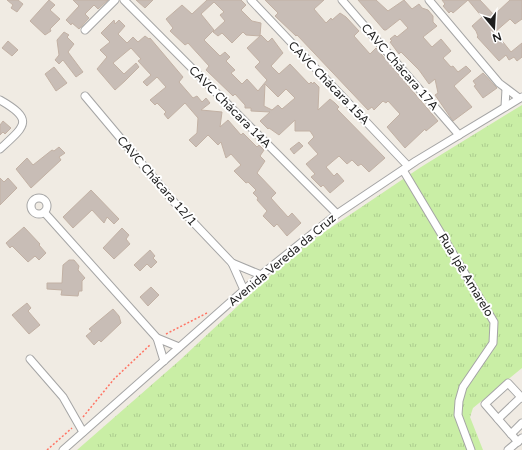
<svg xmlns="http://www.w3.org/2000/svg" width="522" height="450" viewBox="0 0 522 450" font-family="'Varela Round',sans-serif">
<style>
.grass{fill:url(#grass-tufts)}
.building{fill:#c8bdb6;stroke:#c2b1a4;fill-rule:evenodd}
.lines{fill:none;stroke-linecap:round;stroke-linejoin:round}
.minor-casing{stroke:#a5a5a5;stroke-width:9}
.path{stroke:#ff7464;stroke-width:1.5;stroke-dasharray:2 2;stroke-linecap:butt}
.minor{stroke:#fff;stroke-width:7}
.labels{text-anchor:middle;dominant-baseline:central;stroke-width:4;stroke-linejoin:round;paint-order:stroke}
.street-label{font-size:12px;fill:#1e1e1e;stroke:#fff}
</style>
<defs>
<pattern id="grass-tufts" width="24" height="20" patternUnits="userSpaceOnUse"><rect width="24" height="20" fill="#c9eea5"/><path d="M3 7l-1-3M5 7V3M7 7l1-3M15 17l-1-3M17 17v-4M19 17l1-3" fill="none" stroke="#accc8e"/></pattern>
</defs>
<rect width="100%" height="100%" fill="#f0ebe3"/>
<path class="grass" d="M522,105V368L473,408L470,417L483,450H77L180,360L299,249L421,167Z"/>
<g class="building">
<path d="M7,0H18L23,4L17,12L11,8L13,5Z"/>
<path d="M49,0L55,5L50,10L60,19L50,29L51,31L45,35L30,21Z"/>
<path d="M73,0H108L98,9L94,5L85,14L89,18L79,29L72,23L71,25L66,20L79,6Z"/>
<path d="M136,0H153L145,8Z"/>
<path d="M207,0H241L246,5L241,10L252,21L261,23L260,36L246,35L243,32L232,43L222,33L218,36L213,32L225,21L220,15L224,12L214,2L201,14L214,30L204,40L220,56L225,52L230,57L226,61L235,70L231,73L242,84L247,79L258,91L267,80L255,67L260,62L247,48L261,35L268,42L272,38L283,53L271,66L279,74L290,64L309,84L311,82L313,84L314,82L319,87L318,110L330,99L335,103L339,107L337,109L385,158L369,172L361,164L358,166L352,160L347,164L339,156L326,167L334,176L337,173L344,181L330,193L323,185L321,187L311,177L315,174L306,164L318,154L308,143L314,137L310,131H295V120L279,135L269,128L268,129L260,121L270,112L251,111V108H245V105L235,94L233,96L206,70L209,66L188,43L185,45L170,31L173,28L166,19L182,5L192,14ZM265,84L278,97L286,89L295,98L282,109L278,105L272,110L264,106Z"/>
<path d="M265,0H324L314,9L326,23L331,18L332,20L340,13L346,17L359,31L354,36L370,54L376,48L438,121L426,131L425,129L405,148L387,127L400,114L388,101L386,103L383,101L374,110L372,107L368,110L297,35L296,36L275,16L278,13Z"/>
<path d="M358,0H376L388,11L404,0L412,9L419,4L422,8L428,10L433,16V22L437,26L423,37L432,47L441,39L451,51L443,58L451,67L453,66L458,72L466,66L471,71L454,86L472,107L453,121L435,95L438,93L435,79L429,84L419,70L401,52L399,54L390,42L392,41L390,39L395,35L397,37L408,28L400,19L386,30H384Z"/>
<path d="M442,0H480L494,15L510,0H522V19L515,24L510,19L495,32L511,52L522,43V57L517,61L514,57L509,60L506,55L499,61L477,37L478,36L476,31L472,26L482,17L468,0L453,13L451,11L449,13L443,6L445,4Z"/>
<path d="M114,20L115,24L119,20L125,26L118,34L127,43L133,37L138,42L145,36L149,39L150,38L183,77L179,82L193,98L197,96L202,102L206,98L210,103L201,110L222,112L220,127L228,120L241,135L243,133L257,147L259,145L264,150L260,156L265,161L257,173L276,193L271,198L288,217L292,213L301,223L287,236L277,224L274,227L263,216L267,211L257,200L258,198L253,193L256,190L248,182L246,183L234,171L241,165L231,154L226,158L221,142L218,145L208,135L196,147L189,140L197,133L198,118L185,103L168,119L164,114L166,112L157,103L155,105L150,100L166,87L157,77L147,86L143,82L151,75L138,61L141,59L131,48L113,63L124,74L136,63L139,67L125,81L115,90L97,69L107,57L100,50L110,42L101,33Z"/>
<path d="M64,32L69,35L67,37L74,44L68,52L83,72L76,77L63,60L59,64L55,60L59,55L57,40Z"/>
<path d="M8,41L18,50L12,56L2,48Z"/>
<path d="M54,67L67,83L56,91L45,74Z"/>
<path d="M483,73L497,88L483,98L474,86L476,85L473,81Z"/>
<path d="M3,121L11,128L5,134L3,132L0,135V125Z"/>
<path d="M299,142L303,146L294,154L290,149Z"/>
<path d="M59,147L65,153L59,157L61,160L31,188L16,169L27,158L33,165L52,150L54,151Z"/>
<path d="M0,178L4,182L8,178L17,188L0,205Z"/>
<path d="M91,190L119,219L114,224L107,217L104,223L92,210L73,228L63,217Z"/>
<path d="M24,227L40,244L39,245L46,253L39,260L35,256L28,262L12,246L10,248L6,243Z"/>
<path d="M122,228L129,235L126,239L130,244L114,259L103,248Z"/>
<path d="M150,250L155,256L153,258L157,262L151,268L147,264L140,271L134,265Z"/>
<path d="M69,260H74L79,266L78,270L85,278L82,281V291H79L78,296L61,295L62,290L47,289V283H62L63,265Z"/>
<path d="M151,287L159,295L148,306L140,297Z"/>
<path d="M27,303L31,308L28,311L40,325L29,334L12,315Z"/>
<path d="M113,309L119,316L121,323L101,342L99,340L94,345L86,336L92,331L89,329Z"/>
</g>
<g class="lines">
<defs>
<g id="minor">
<path d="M124,0L337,214"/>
<path d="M251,0L408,166"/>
<path d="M342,0L459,135"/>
<path d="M429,0L499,83L519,98"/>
<path d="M85,30L115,0"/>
<path d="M85,96L174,202L232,263L244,290"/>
<path d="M0,100C35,120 25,126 0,149"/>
<path d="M505,107L506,89"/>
<path d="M403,170L494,322L493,343L463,387L459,401L458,415L471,450"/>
<circle cx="39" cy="206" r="8"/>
<path d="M44,212L157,338L164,361"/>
<path d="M232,263L261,275"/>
<path d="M157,338L179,347"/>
<path d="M30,359L63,397L83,432"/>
<path d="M498,419L521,397"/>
<path d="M511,434L522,423"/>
<path d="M518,442L485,404L508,383L522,398"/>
<path d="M63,450L261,275L337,214L416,161L522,97"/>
<path d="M508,450L522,438"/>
</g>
</defs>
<use href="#minor" class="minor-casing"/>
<g class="path">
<path d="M166,334L207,313"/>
<path d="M83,417L114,379L151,344"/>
<path d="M47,450L72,428"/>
</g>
<use href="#minor" class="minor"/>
</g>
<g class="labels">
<g class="street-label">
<text transform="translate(400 67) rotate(49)">CAVC Chácara 17A</text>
<text transform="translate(329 83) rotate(46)">CAVC Chácara 15A</text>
<text transform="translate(230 107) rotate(45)">CAVC Chácara 14A</text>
<text transform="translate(157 181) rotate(49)">CAVC Chácara 12/1</text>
<text transform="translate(282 260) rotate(-40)">Avenida Vereda da Cruz</text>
<text transform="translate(466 275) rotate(59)">Rua Ipê Amarelo</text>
</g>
</g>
<g transform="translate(494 28) rotate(162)" stroke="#ffffff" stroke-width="3" paint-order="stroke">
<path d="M0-3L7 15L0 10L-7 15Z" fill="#1e1e1e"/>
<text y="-6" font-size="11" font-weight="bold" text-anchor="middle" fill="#1e1e1e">N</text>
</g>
</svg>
